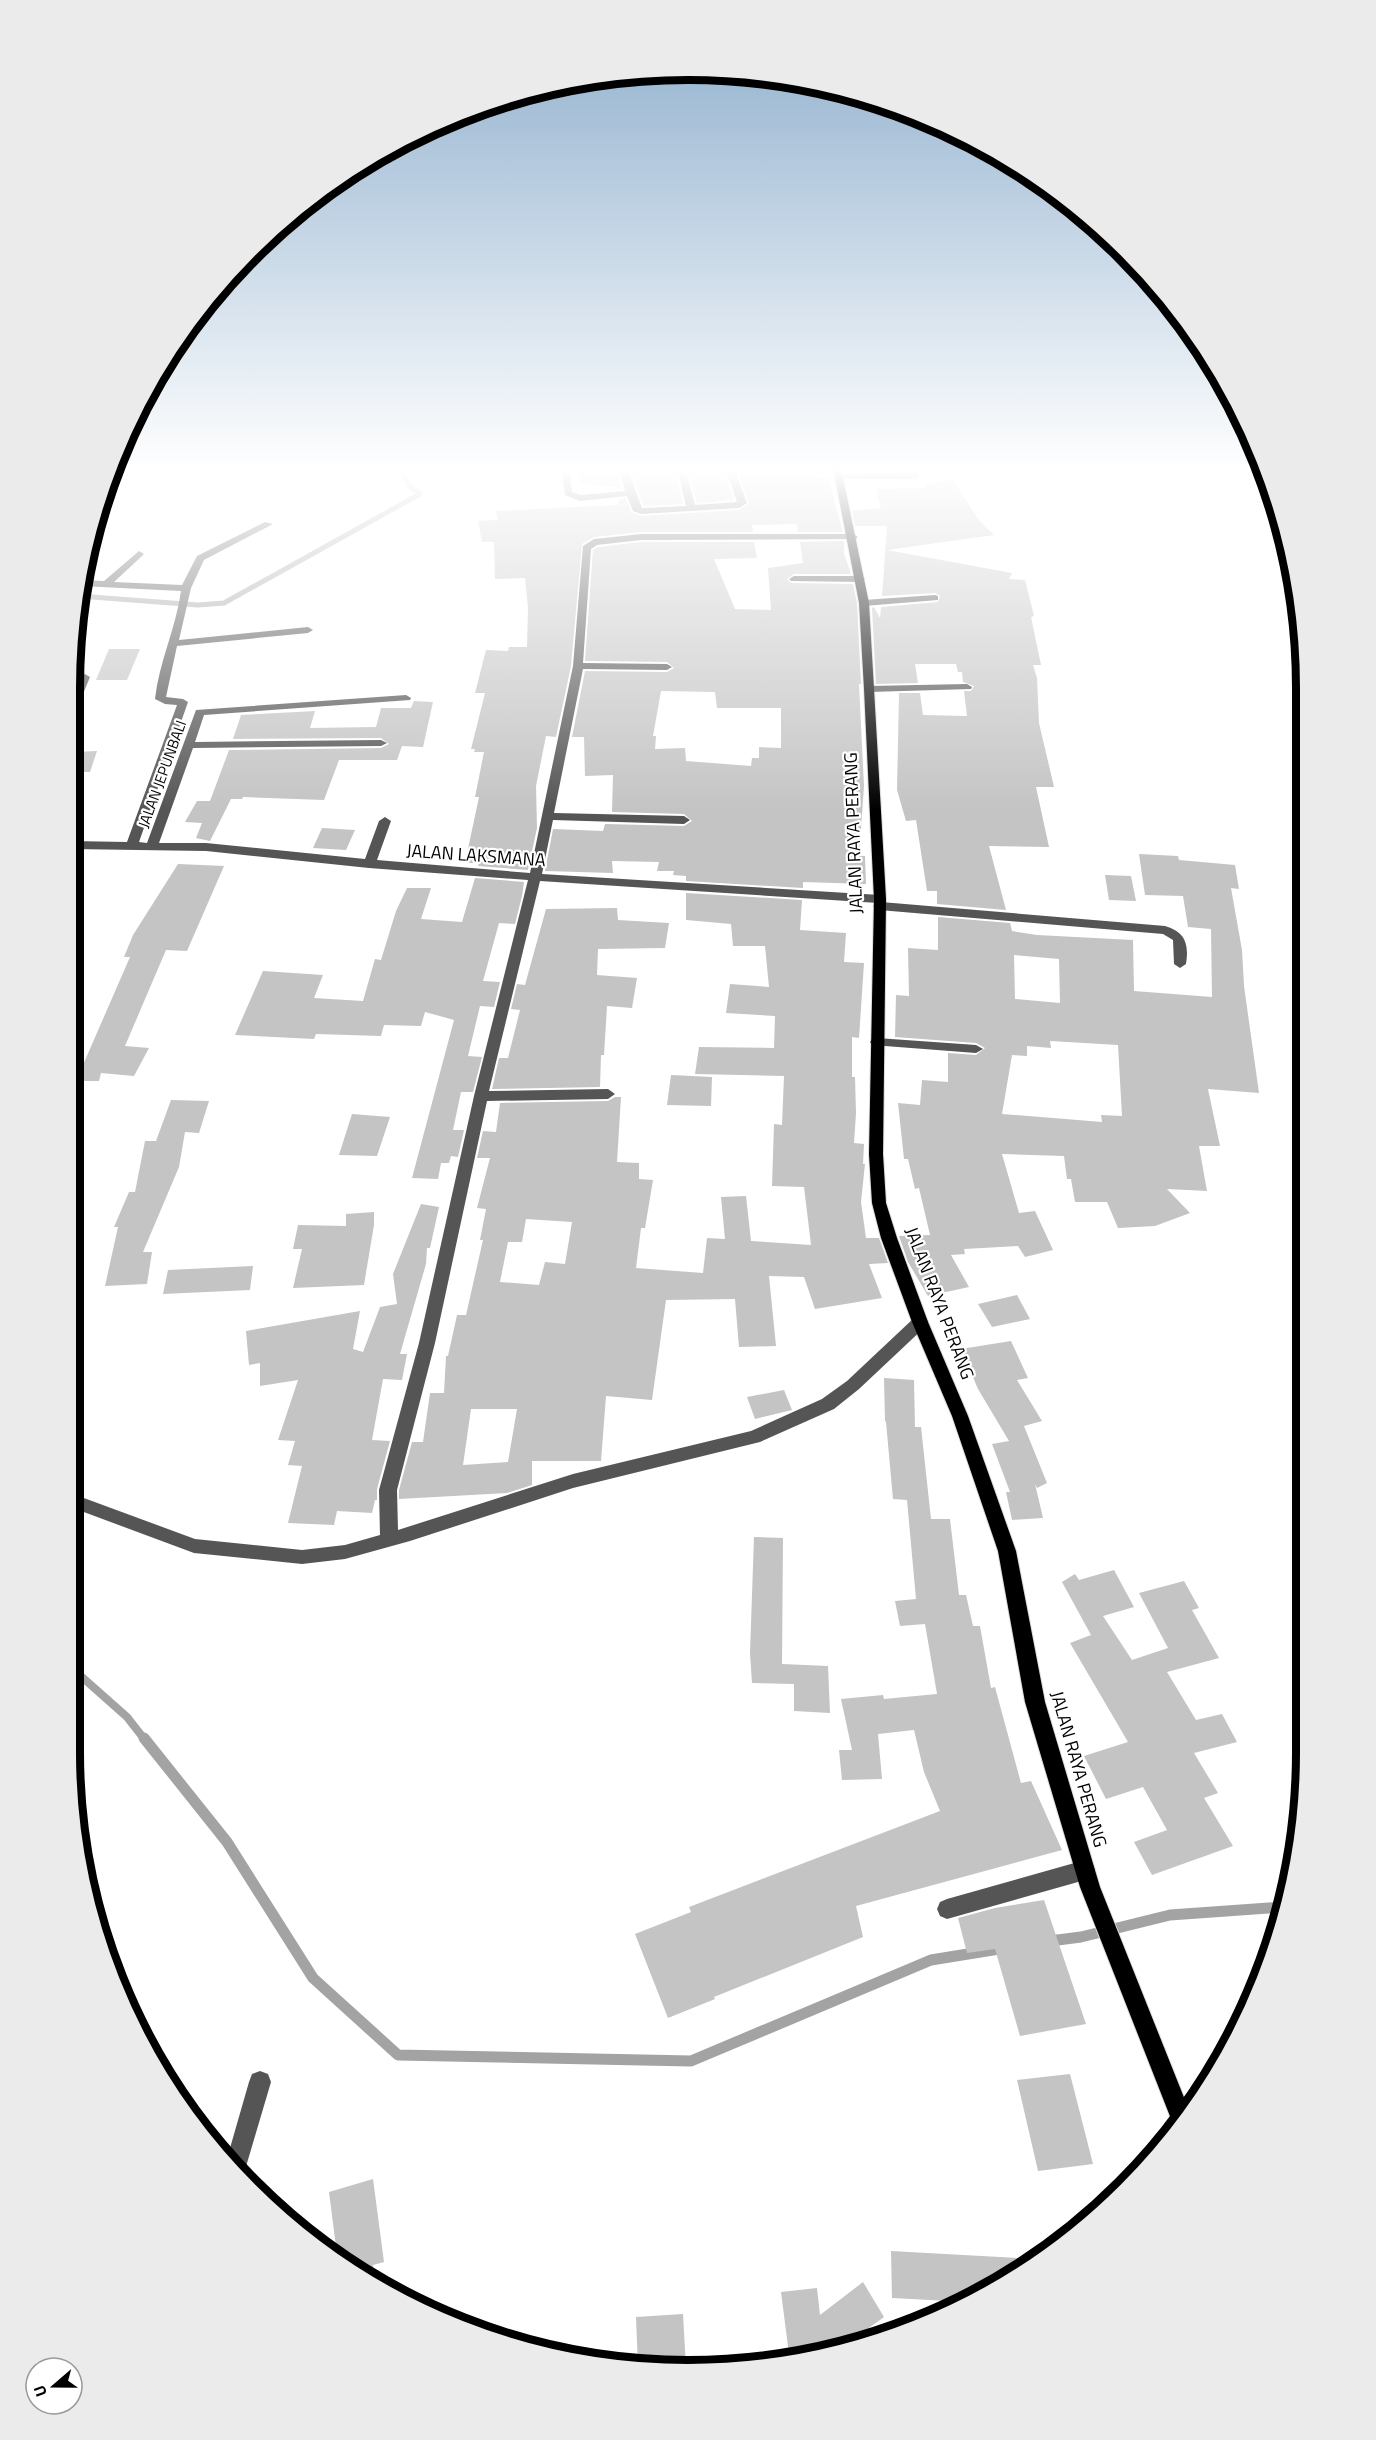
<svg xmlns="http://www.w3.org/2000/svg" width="1376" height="2440" viewBox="0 0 1376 2440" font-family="'Titillium Web',sans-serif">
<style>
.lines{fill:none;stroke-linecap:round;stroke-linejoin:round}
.stream-far2{stroke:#a3a3a3;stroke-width:5}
.stream-far1{stroke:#a3a3a3;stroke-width:8}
.stream{stroke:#a3a3a3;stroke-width:11}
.building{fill:#c4c4c4;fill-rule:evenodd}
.major-casing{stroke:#dbdbdb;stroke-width:2}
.minor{fill:#555;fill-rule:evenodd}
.major{fill:#000;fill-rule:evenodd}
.labels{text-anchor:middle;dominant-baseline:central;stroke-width:4.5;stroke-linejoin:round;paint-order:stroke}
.far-street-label{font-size:15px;fill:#000;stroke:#fff}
.street-label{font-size:18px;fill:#000;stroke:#fff}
.rim{fill:none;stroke:#000;stroke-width:8}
</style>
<rect width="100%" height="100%" fill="#fff"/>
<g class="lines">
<path class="stream-far2" d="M79,596L198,605L224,603L420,494L410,487L400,468"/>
<path class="stream-far1" d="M74,1670L127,1717L145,1740"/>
<g class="stream">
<path d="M144,1738L227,1842L313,1978L398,2055L691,2061L931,1960L1005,1948"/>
<path d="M1050,1941L1081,1937L1170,1915L1283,1907"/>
</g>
</g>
<g class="building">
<path d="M580,468H616L622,489H619V487L579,483Z"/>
<path d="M630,468H675L683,504L644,506Z"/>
<path d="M687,468H729L725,474L734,500L697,503Z"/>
<path d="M747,468H783V472L810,471L811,477H828L843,532H798L797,524L752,525L753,532H641L594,537L582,544L571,666L556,737L546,736L536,786L537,828L528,870L478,866L479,863H465L479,797H475L484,752H474L475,749H471L485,693H475L486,650L508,651L509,647H527L528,608L525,578L495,579L494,542H482L478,521L498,520L496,511L618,505L619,499L626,498L631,512L641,516L739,510L749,504L739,475Z"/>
<path d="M953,480L978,519L994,535L887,550L1012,573L1009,579L1025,580L1034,616L1031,617L1041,665H1033L1037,678L1039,723L1054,787H1036L1049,847L989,846L1006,910L937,904V891H927L916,820L906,821L897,790L899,693H920L923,715L967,716L964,691H971L974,686L963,682L962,672H958L956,664H915L918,683L876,684L872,608L874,607L880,618L881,607L938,602L940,596L935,593L882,596L887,526H855L852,511L881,508L876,489L926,488L925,484Z"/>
<path d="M844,541V553L851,574H794L787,579L791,583L853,584L857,603L861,684H859L864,786L859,856H865L866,884L803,882V888L686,881V876L673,875L674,871H657L659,862L612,861L613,873L545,871L553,829L603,831L605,824L684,826L692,821L684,814L612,812L613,775L585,776L584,737H572L585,671L667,672L674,668L667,662L585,661L593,550L598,547L641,542H754L757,558L714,559L735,609L771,610L768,568L803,563L800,542ZM661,691L715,692L717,708H781V748L759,747V758H752L751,766L686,761L685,748L655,749L656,736H653Z"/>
<path d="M109,649H140L127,680H96Z"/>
<path d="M414,701L433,702L423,747L402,746L397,760H339L324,800L243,797L242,799H231L210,841L196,838L202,823L185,822L197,801H210L229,750L381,748L389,744L381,738L233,739L241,715L315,711L310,728L376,727L381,708H411Z"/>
<path d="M97,751L90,772H71V762L75,752Z"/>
<path d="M322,828L355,830L346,850L313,848Z"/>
<path d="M1139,854L1178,856L1179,860L1235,865L1239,889L1231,888L1242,950L1244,986L1259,1093L1208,1089L1220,1146H1199L1207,1191L1167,1189L1190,1213L1155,1226L1118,1228L1107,1202H1075L1071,1179H1067L1064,1156L1002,1154L1019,1213L1035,1211L1053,1250L1025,1257L1018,1246L964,1249L965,1254L951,1255L969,1287L928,1296L908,1262L899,1236L930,1235L919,1188L915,1189L908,1159H904L898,1103L920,1105L922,1080L948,1082V1053L976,1055L985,1048L976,1043L895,1037L896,995L909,996L908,948L938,950V917L1010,923L1012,931L1037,935L1133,940L1134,991L1212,997L1211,929L1188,927L1183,896L1145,895ZM1014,955L1059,959L1060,1003L1015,999ZM1050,1041L1118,1045L1122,1116L1101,1115L1102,1122L1002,1114L1012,1055L1027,1056V1046L1051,1048Z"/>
<path d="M178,864L224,866L187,951L166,950L125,1046L149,1048L134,1076L101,1073L99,1081H76L130,957H124L133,935Z"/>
<path d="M1105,875L1131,876L1136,901L1109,900Z"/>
<path d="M475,878L524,882L522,896L515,924L499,923L483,981L500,982L494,1007L480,1006L468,1056L482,1057L473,1092H461L453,1130H464L458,1157L451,1156L449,1163H441L438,1179L412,1178L454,1020L425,1012L421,1026L384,1025L381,1036L316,1034L314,1039L235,1035L263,971L323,975L314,998L363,1001L375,959L381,960L396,911L407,888H431L421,919L462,922Z"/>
<path d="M686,893L802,900L800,930L846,933L844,962L864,963L859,1038L852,1037V1077H855L856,1113L854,1143L864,1144L863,1164H865L861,1202L866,1238H879L888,1263L869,1264L882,1298L815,1309L804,1277L769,1276L776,1346L739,1347L735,1299L666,1300L652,1400L606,1396L601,1461H532V1485L507,1493L399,1499V1490L412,1442H423L430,1393H444L446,1356H448L457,1315H466L483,1240H480L486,1209L477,1208L490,1158H477L483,1131L496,1132L500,1103L608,1101L615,1097H621L617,1162L639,1163V1179L653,1180L645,1228H641L636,1268L703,1273L707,1238L725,1239L721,1197L746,1196L751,1241L811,1245L804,1187L772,1186L774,1124L782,1125L784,1076L695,1074L699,1047L774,1048L775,1016L726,1013L730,984L769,987L765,946H733L731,924L686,920ZM526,1219L572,1222L565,1264L545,1262L539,1285L500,1282L508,1242H522ZM471,1409H517L508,1462L463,1465Z"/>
<path d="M617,908L618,920L669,923L665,948L598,949L597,975L637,978L632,1008L607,1006L604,1055H601L600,1087L492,1089L499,1058H508L520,1010L511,1009L517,984L525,985L546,909Z"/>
<path d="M671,1075L712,1077L711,1106L667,1105Z"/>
<path d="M171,1100L209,1101L199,1133L185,1132L179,1167L143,1252H152L147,1284L105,1286L118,1227H114L129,1192H135L145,1141H156Z"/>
<path d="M352,1114L390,1117L377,1156L339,1155Z"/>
<path d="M421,1204L439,1207L430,1248H427L426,1264L400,1354H407L402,1380L383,1379L372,1440L390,1441L377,1489V1500H375L372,1513L337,1511L334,1525L288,1523L302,1466L288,1465L295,1441L278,1440L298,1380L260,1386V1363L249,1365L246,1331L360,1311L353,1349L363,1352L380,1307L397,1304L393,1274Z"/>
<path d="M374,1212V1225L364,1285L293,1288L302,1249H293L298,1225L346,1226V1214Z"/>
<path d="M253,1266L250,1290L163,1294L168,1270Z"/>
<path d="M1017,1295L1030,1319L992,1327L978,1304Z"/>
<path d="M1011,1341L1028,1378L1017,1380L1042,1421L1024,1426L1047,1483L1037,1488L1035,1484L1043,1518L1012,1520L1006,1492H1010L992,1444L1009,1441L978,1389L961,1349Z"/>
<path d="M884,1378L914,1380L915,1427H921L931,1519H950L959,1595H966L973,1626H980L991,1688L995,1687L1021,1783L1031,1781L1062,1850L856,1906L863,1937L714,1997L715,1999L668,2018L635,1934L691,1912L689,1907L940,1811L924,1772L914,1730L878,1734L882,1779L842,1780L839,1750H852L841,1699L883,1695L884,1699L937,1694L925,1624L900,1626L895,1601L916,1599L907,1500L893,1499L886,1422L885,1421Z"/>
<path d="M784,1390L792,1410L755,1419L747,1397Z"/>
<path d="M754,1537L783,1538L782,1664L828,1666L830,1713L794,1711V1684L752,1683L750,1653Z"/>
<path d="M1114,1570L1134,1607L1103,1616L1132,1660L1168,1648L1139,1593L1184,1581L1199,1608L1192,1610L1219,1658L1167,1672L1196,1720L1222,1714L1237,1742L1194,1753L1218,1793L1204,1798L1233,1846L1152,1875L1134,1842L1167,1830L1143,1787L1106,1799L1084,1756L1128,1742L1070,1643L1091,1635L1062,1582L1075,1574L1079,1580Z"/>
<path d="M1044,1900L1086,2024L1020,2036L995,1949L967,1953L958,1918L995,1908Z"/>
<path d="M1070,2074L1093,2164L1038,2171L1017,2080Z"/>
<path d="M373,2179L384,2262L373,2265L376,2285L338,2262L329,2192Z"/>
<path d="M891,2251L1038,2259L998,2288L968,2302L892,2298Z"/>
<path d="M863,2282L884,2317L837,2351L809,2359L790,2362L781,2292L817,2288L820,2315Z"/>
<path d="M683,2314L686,2368L638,2367L636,2317Z"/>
</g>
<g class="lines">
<defs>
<path id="major" d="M833,468H841L869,603L874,689L886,899L883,1154L886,1203L897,1238L928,1322L968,1416L1016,1551L1045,1702L1100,1887L1189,2110L1175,2129L1080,1887L1025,1702L998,1551L952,1416L912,1322L881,1238L872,1203L869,1154L874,899L864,689L859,603Z"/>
</defs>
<use href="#major" class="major-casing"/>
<g class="minor">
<path d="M561,468H569L572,492L581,495L625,491L618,468H627L642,508L686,506L677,468H685L695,505L737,502L727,473L733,468H745L736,474L747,503L739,508L641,514L633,511L627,496L580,501L565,495Z"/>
<path d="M840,474L916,473L920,476L916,479H837V475Z"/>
<path d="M265,522L273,524L204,560L191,588L179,640L308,627L313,630L308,633L177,646L166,697L183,699L188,702L139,842L147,843L196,710L406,695L411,698L410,700L204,715L195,742L381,740L387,743L381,746L193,748L159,843H206L365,859L379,821L385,817L391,821L377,860L530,873L573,666L583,546L594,539L641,534H853L858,537L856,539L641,540L597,545L591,549L583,663L667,664L672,667L667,670L583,669L554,813L684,816L690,820L684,824L553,820L542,874L880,895L886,899L881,902L1165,926C1186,932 1189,945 1186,964L1180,968L1174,964L1173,940L1163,934L879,910L873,906L878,903L540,881L489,1091L608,1089L615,1094L608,1099L487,1101L435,1343L397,1490L398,1530L573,1474L751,1431L822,1399L847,1381L914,1318H926L928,1322L926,1326L859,1389L834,1409L760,1442L573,1488L410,1541L345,1559L302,1564L194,1553L73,1508V1494L195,1539L302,1550L345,1545L380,1535L379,1490L419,1343L474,1096L528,880L369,868L206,851L71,849V841L127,842L177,705L165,704L155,699C159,662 176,628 181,591L81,586V580L104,581L139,551L144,554L142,556L114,582L182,585L197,556Z"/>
<path d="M794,576H860L865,579L860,582L791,581L789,579Z"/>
<path d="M935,595L938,596V600L864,606L859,603L864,600Z"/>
<path d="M85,674L90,677L76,711L71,714C70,702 73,679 85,674Z"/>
<path d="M967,684L972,687L971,689L869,692L864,689L869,686Z"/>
<path d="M877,1038L976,1045L983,1049L976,1053L872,1045L870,1042L872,1039Z"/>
<path d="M1085,1860L1092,1863L1095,1870L1092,1877L1085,1880L947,1919L940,1916L937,1909L940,1902L947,1899Z"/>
<path d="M260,2071L268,2074L271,2082L242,2180L226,2162L249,2082L252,2074Z"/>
</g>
<use href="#major" class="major"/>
</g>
<linearGradient id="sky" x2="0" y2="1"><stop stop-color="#8cadcc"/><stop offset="0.58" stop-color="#fff"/><stop offset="1" stop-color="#fff" stop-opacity="0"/></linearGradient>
<rect width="1376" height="810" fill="url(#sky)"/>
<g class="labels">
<g class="far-street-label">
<text transform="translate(162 774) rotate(-70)">JALAN JEPUNBALI</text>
</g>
<g class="street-label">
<text transform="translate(853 833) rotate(-92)">JALAN RAYA PERANG</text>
<text transform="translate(476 855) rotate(4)">JALAN LAKSMANA</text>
<text transform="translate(940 1303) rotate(69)">JALAN RAYA PERANG</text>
<text transform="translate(1079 1769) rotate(74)">JALAN RAYA PERANG</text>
</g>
</g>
<path d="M0 0H1376V2440H0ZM688 80H688A608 608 0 0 1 1296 688V1752A608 608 0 0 1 688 2360H688A608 608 0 0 1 80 1752V688A608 608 0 0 1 688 80Z" fill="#ebebeb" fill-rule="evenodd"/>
<path class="rim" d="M688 80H688A608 608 0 0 1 1296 688V1752A608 608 0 0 1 688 2360H688A608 608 0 0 1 80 1752V688A608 608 0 0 1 688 80Z"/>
<g transform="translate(54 2386) rotate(250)"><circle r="28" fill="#ffffff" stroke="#999999" stroke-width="1.5"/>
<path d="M0-4.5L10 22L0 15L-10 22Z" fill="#000000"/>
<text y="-9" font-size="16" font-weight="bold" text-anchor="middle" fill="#000000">U</text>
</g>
</svg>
